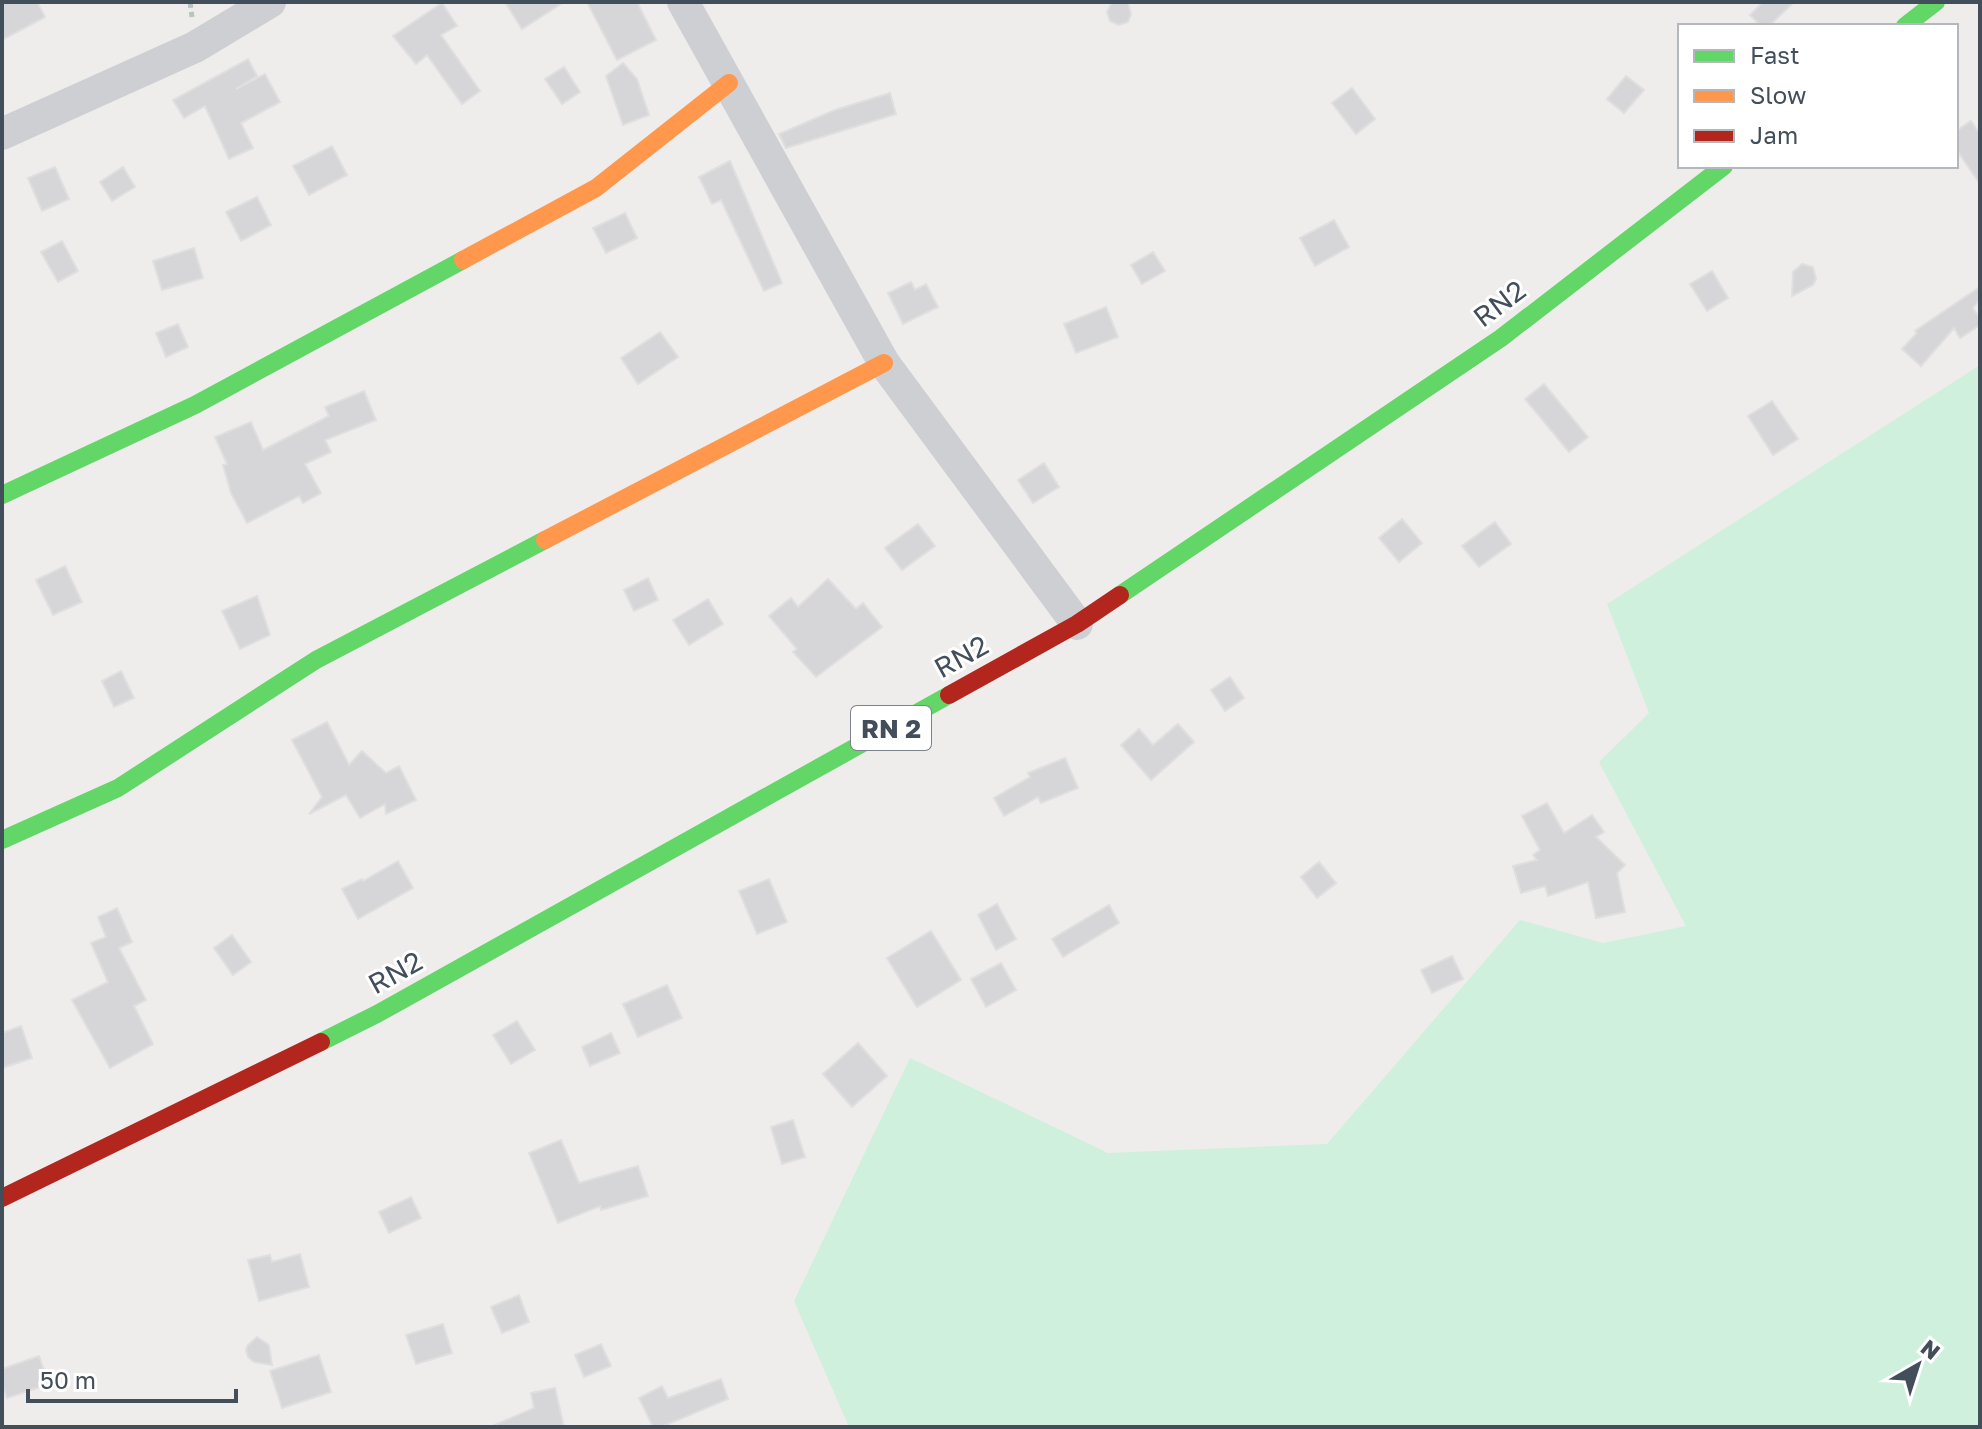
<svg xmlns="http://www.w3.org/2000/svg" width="1982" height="1429" viewBox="0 0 1982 1429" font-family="'Golos Text',sans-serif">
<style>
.green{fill:#cef0dd}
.building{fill:#d6d6d8;stroke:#dfdfe0;stroke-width:2}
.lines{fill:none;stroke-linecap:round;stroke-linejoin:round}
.path{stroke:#b7c5c2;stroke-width:5;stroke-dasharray:6 4;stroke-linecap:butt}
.street{stroke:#cdcfd2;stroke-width:32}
.fast{stroke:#63d668;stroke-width:18}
.slow{stroke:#ff974d;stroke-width:18}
.jam{stroke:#b3261e;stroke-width:18}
.labels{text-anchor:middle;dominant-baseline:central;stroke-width:6;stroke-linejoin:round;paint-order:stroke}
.shield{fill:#fff;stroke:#7b838c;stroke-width:2}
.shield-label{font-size:26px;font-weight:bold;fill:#434e5b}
.street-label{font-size:28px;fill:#434e5b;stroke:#fff}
</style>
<rect width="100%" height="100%" fill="#eeedec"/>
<path class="green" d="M1980,365V1427H849L794,1301L910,1058L1108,1153L1327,1144L1520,920L1603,943L1686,926L1599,762L1649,713L1607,604Z"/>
<g class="building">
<path d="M2,2H37L45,17L2,40Z"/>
<path d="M505,2H564L522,29Z"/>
<path d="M587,2H637L656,40L617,60Z"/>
<path d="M1112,2H1128L1131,14L1128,22L1119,25L1110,21L1107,12Z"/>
<path d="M1763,2H1794L1769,26H1761L1750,15Z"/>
<path d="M442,3L457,26L441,35L480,91L462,104L427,55L416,64L393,36Z"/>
<path d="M248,59L257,76L236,89L265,74L280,102L241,123L253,148L229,159L205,106L184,118L173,100Z"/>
<path d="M623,63L637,79L649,115L623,125L606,76Z"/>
<path d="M564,67L580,92L562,104L545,79Z"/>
<path d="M1626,76L1644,90L1624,113L1607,99Z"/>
<path d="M1352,88L1375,119L1356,134L1332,103Z"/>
<path d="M890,93L896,114L786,148L779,134L835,110Z"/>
<path d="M1971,121L1980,134V184L1956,149V131Z"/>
<path d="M332,146L347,175L309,195L293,166Z"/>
<path d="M730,161L782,283L764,291L721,200L712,204L699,177Z"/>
<path d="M55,167L69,199L42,211L28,178Z"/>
<path d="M123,167L135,187L112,201L100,182Z"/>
<path d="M257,197L271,225L241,241L226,212Z"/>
<path d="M625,213L637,238L606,253L593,228Z"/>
<path d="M1334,220L1349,247L1315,266L1300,238Z"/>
<path d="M62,241L78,271L58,282L41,252Z"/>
<path d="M194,248L203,278L162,290L153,261Z"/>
<path d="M1153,252L1165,271L1142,284L1131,265Z"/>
<path d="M1802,264L1813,267L1816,279L1813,285L1792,296L1793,272Z"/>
<path d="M1712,271L1728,298L1707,311L1690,284Z"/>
<path d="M911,282L915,290L926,284L938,307L903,324L888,293Z"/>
<path d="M1980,287V299L1973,308L1980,319V325L1960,338L1954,328L1921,366L1902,349L1917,333L1915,331Z"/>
<path d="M1106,307L1118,337L1076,353L1064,324Z"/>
<path d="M178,324L188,347L166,357L156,333Z"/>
<path d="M660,332L678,357L638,384L621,358Z"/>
<path d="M1544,384L1588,437L1569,452L1525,399Z"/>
<path d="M364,391L376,420L325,440L331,452L305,464L321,493L303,503L299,496L247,523L231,493L223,465L227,464L215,437L251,422L263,450L329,416L325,407Z"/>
<path d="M1772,401L1798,439L1773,455L1748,416Z"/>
<path d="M1044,463L1059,487L1033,503L1018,480Z"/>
<path d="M1402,519L1422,543L1399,562L1379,538Z"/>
<path d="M1495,522L1511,544L1479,567L1462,546Z"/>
<path d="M918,524L935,546L902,570L885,548Z"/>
<path d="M65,566L82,602L53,615L36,580Z"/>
<path d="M648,578L658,600L634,611L624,590Z"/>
<path d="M828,579L856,609L863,603L882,627L816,677L793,652L797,649L769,616L791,598L798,607Z"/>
<path d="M257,596L270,635L240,649L222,611Z"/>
<path d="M708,599L723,624L689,645L673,620Z"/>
<path d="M121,671L134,698L114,707L102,681Z"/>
<path d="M1230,677L1244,698L1225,711L1211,690Z"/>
<path d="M327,722L349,765L362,751L386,773L399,766L416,800L386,814L385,804L360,818L346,795L309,814L322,797L292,740Z"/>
<path d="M1178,724L1194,742L1151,780L1121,745L1139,729L1153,745Z"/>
<path d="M1065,758L1078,788L1041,803L1038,797L1004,816L994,798L1030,777L1028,773Z"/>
<path d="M1547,803L1564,833L1592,815L1604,832L1596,837L1625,865L1617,873L1625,912L1596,918L1588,882L1548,896L1545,886L1521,893L1513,866L1537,860L1533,855L1540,850L1522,816Z"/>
<path d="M398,861L413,888L358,919L342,889L362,879L363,881Z"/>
<path d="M1319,862L1336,883L1317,898L1301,877Z"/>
<path d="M769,879L787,922L757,934L739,891Z"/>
<path d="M997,904L1016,939L996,950L978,915Z"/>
<path d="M1109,905L1119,923L1063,957L1052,939Z"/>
<path d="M117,908L132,942L119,948L146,1000L134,1006L153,1044L110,1068L72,1000L108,982L91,943L106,937L98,917Z"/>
<path d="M931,931L961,980L917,1007L887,958Z"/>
<path d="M232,935L251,962L233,975L214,948Z"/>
<path d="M1452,956L1463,979L1432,993L1421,970Z"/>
<path d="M1001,963L1016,990L986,1007L971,979Z"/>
<path d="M667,985L682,1018L638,1037L623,1004Z"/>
<path d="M517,1021L535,1050L511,1064L493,1035Z"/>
<path d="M21,1026L32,1058L2,1068V1033Z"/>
<path d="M611,1033L620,1053L590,1066L582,1047Z"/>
<path d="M858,1043L887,1076L852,1107L823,1074Z"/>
<path d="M793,1120L805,1157L782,1164L771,1127Z"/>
<path d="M561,1140L579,1183L638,1166L648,1196L601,1210L600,1206L558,1223L529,1153Z"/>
<path d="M411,1197L421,1218L389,1233L379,1212Z"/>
<path d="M300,1254L309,1287L259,1301L248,1260L270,1255L272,1262Z"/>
<path d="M519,1295L529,1322L502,1333L491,1307Z"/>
<path d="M443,1324L452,1353L416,1364L406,1335Z"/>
<path d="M257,1337L269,1345L272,1365L254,1362L248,1357L246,1350L248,1345Z"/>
<path d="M601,1344L611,1366L584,1377L575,1355Z"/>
<path d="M319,1355L331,1392L282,1408L270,1371Z"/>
<path d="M39,1356L49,1384L7,1398L2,1384V1369Z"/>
<path d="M721,1379L728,1399L661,1427H653L639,1398L662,1386L668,1398Z"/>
<path d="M555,1388L564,1427H490L534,1408L531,1393Z"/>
</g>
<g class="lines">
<path class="path" d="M190,2L192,17"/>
<g class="street">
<path d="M683,2L884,363L1077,624"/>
<path d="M2,134L195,47L270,2"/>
</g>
<g class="fast">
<path d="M1905,26L1936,2"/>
<path d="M2,495L195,405L463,260"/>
<path d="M1120,595L1501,338L1724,166"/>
<path d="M2,840L118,788L316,660L545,540"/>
<path d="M321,1042L377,1014L949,695"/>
</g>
<g class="slow">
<path d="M463,260L596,188L729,83"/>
<path d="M545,540L884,363"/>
</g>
<g class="jam">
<path d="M949,695L1077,624L1120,595"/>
<path d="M2,1198L321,1042"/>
</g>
</g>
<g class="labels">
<rect class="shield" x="851" y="706" width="80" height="44" rx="6"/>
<g class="shield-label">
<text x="891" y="728">RN 2</text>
</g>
<g class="street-label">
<text transform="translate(1499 303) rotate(-37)">RN2</text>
<text transform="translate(961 656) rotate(-29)">RN2</text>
<text transform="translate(395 972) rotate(-29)">RN2</text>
</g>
</g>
<rect width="1982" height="1429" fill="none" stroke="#434e5b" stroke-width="8"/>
<rect x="1678" y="24" width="280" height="144" fill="#ffffff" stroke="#b4b8bd" stroke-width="2"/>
<rect x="1694" y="50" width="40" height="12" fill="#63d668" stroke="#b4b8bd" stroke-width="2"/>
<text x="1750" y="64" font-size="24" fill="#434e5b">Fast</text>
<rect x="1694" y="90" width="40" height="12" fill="#ff974d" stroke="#b4b8bd" stroke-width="2"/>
<text x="1750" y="104" font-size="24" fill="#434e5b">Slow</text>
<rect x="1694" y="130" width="40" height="12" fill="#b3261e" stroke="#b4b8bd" stroke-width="2"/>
<text x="1750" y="144" font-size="24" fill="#434e5b">Jam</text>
<g transform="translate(1918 1365) rotate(39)" stroke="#ffffff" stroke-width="6" paint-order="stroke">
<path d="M0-6L14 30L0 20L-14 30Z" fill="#434e5b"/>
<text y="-12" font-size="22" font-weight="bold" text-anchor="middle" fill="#434e5b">N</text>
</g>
<path d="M28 1389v12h208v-12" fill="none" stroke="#434e5b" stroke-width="4"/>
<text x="40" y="1389" font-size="24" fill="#434e5b" stroke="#ffffff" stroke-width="6" paint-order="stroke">50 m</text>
</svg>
